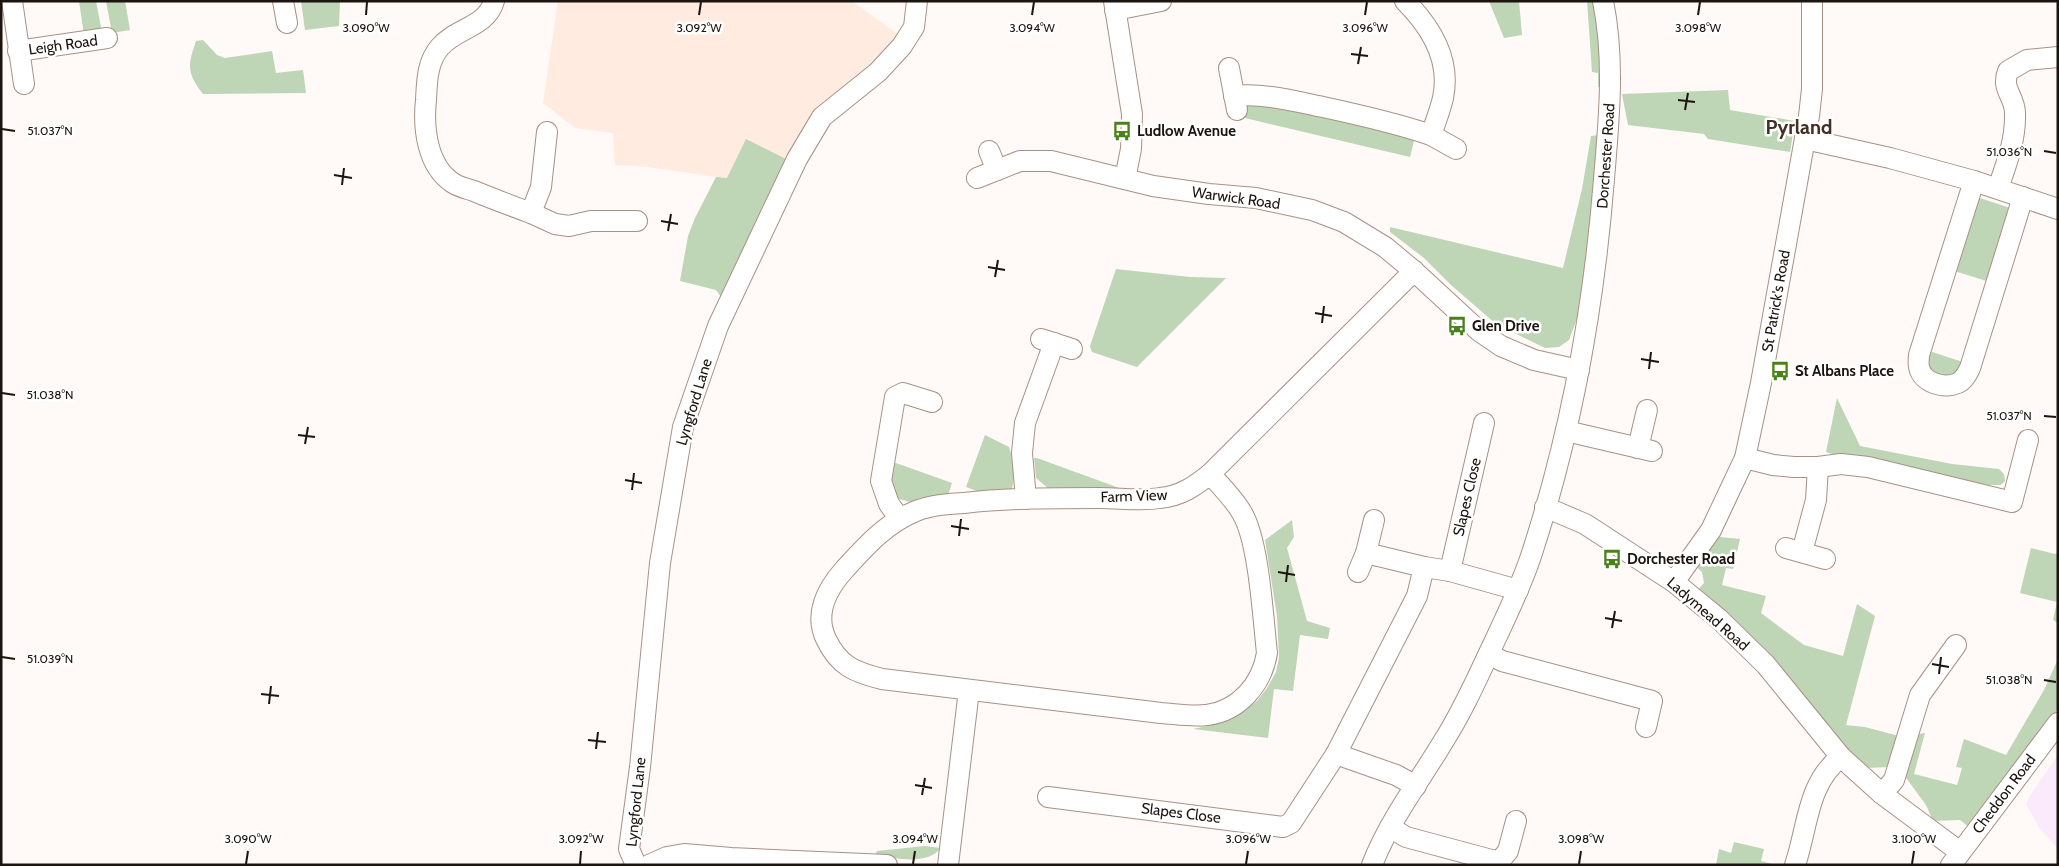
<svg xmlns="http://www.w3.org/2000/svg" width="2059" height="866" viewBox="0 0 2059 866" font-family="Cabin,sans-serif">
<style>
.built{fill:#ffebe0}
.education{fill:#fbeafc}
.green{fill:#bed5b6}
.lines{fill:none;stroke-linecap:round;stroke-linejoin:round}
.minor-casing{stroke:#a89184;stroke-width:22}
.minor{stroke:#fff;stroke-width:20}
.ticks{fill:none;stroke:#1c140f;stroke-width:2}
.labels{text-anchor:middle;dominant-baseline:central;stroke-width:5;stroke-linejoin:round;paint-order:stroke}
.street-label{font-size:15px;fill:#1c140f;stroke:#fff}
.poi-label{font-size:15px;font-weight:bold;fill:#1c140f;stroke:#fff;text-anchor:start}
.district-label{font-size:20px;font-weight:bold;fill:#433025;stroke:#fff}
.ticks-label{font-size:12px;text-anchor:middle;fill:#1c140f;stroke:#fff;stroke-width:5;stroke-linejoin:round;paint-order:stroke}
</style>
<rect width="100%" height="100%" fill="#fff9f7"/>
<path class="built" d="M558,1H852L899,35L871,64L816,107L788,160L727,178L716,177L649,167L615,165L613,133L575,128L543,103Z"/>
<path class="education" d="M2058,755V849L2040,829L2026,804L2031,794Z"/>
<g class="green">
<path d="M79,1H96L102,32L84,35Z"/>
<path d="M106,1H125L130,30L112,33Z"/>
<path d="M301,1H340L339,26L305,30Z"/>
<path d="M1489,1H1519L1522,35L1504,38Z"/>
<path d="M1587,1H1594L1598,25L1602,87H1598V73L1592,72Z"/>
<path d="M203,40L217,55L225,58L272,51L276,73L303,70L306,93L203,94C186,72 188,65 196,41Z"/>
<path d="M1728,90L1730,110L1795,121L1790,152L1708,139L1704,134L1628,125L1622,94Z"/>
<path d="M1247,99L1415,137L1410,157L1245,118L1242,115Z"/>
<path d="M1599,135L1590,226L1578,316L1569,340L1559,347L1545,348L1496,324L1451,285L1424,258L1390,232V227L1563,268L1582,189L1591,136Z"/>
<path d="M746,139L788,160L721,297L716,290L680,281L688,236L695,218L716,177L727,178Z"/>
<path d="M1980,198L2010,208L1990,282L1951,270L1973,204Z"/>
<path d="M1116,269L1190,277L1226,278L1137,367L1092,352L1090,346Z"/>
<path d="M1926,350L1966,363L1958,376L1931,374L1925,353Z"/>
<path d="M1837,398L1860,446L1952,464L1999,469L2004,474L2005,481L2001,485H1987L1841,457L1826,452Z"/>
<path d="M985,435L1009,447C1014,463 1017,477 1010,494L987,495L966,487Z"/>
<path d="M1034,458H1037L1122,489L1065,491L1049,489L1036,478Z"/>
<path d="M896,463L952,483L948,495L920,498L910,502L899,499L891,488L889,464Z"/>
<path d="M1741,478L1746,481L1720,537L1740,539L1733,569L1726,568L1722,585L1766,596L1761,613L1804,645L1843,656L1857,604L1875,616L1846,725L1865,727L1899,736L1891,767L1864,768L1697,591L1704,583L1702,572L1694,565Z"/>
<path d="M1292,520L1294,537L1287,548L1307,621L1330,628L1328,639L1300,635L1293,691L1274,689L1268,738L1193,729L1221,723L1245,710L1257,701L1267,688L1276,672L1279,657L1277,616L1265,540Z"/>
<path d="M2031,548L2055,554L2058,553V623L2053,620L2057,602L2020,593Z"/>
<path d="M2058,659V708L2044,731L1969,827L1960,820L1933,821L1926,805L1904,775L1919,734L1925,733L1914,774L1957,785L1962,768L1956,767L1964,739L2006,755L2044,690Z"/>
<path d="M1734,842L1764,849L1761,861L1776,865H1716L1719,849L1731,853Z"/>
<path d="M925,846L941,848C926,866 897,858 875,855L877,851Z"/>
</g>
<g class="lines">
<defs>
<g id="minor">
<path d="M12,1L24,84"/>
<path d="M283,1L287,23"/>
<path d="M494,1C487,27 456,28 440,47C427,62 427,81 426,100C423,128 427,166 453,183C459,187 468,189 474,191C493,199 512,206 531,213L541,187L547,132"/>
<path d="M1114,1L1132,114L1131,149L1125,179"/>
<path d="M1115,10L1161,1"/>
<path d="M18,51L107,38"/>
<path d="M1229,68L1237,110"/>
<path d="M1234,96C1265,93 1293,101 1323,107C1360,115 1396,123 1431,135C1435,123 1440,111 1443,98C1451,60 1431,27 1405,1"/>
<path d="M1431,135L1456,149"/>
<path d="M1805,139L1890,158L1974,181L2058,209"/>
<path d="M989,151L997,170"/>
<path d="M977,178L1020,161H1051L1153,186L1209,194L1256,198L1312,210L1344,222L1385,247L1414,271L1479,331L1501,346L1534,360L1579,370"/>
<path d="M1974,181L1919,355C1919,358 1918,363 1919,367C1922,383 1944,389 1958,383C1964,380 1967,374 1970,368L2023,197"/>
<path d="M1998,188C2007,163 2016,139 2015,112C2014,95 2001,89 2008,71L2027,60L2058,57"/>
<path d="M531,213L555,224L569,226L591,221H637"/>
<path d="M1041,339L1072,349"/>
<path d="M1566,431L1652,451"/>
<path d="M1638,448L1647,410"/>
<path d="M1745,458L1773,465L1794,467H1818L1841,464L1868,467L2012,502L2028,440"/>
<path d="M1210,474C1221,486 1234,499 1242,513C1259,541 1263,618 1267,653C1262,684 1239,711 1207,715C1192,717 1176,714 1161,713L882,679C854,672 839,666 826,639C814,614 827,589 844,570C865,547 886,523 916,511C931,505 948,504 964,503C1009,498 1055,498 1100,498C1120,498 1141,501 1160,498C1181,496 1195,486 1210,474Z"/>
<path d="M1210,474L1414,271"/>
<path d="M1026,499L1022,453L1025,423L1054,343"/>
<path d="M1545,507L1585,524L1674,582L1719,619L1766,665L1841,757L1882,794L1960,852"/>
<path d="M900,519L889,504L881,481L895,397L903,393L932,402"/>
<path d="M1786,548L1825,559"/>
<path d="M1802,552L1816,500L1818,467"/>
<path d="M1366,553L1424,567"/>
<path d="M1450,571L1484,423"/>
<path d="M1358,572L1366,553L1374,520"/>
<path d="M1674,582L1711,530L1745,458L1761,383L1809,116L1812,89V1"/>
<path d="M1489,654L1502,661L1652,701L1646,727"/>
<path d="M1336,754L1396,775L1416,786"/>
<path d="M1882,794L1894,780L1920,695L1956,645"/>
<path d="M1048,797L1283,827L1291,823L1336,754L1417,596L1424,567L1450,571L1518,590"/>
<path d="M1390,827L1406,837L1499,862L1508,851L1516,821"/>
<path d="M636,865L629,849L640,767L660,563L683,427L718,326L797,159L822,117L878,72L902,46L914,27L917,1"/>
<path d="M649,865L667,857L684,854L731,858L887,865"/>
<path d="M948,865L969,690"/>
<path d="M1372,865C1389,821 1419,782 1443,742C1461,714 1475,683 1489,653C1504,621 1520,589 1531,556C1571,434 1594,307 1604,179C1609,120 1615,60 1603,1"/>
<path d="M1795,865C1808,827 1807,783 1841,757"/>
<path d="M1951,865L2058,723"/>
</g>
</defs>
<use href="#minor" class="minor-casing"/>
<use href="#minor" class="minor"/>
</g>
<path class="ticks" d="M366,15L367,2M699,15L701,2M1032,15L1034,2M1365,15L1367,2M1698,15L1700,2M1351,54L1368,56M1358,64L1361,47M1678,100L1695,102M1685,110L1688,93M2,129L15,131M2044,151L2056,153M334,175L352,178M342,185L344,168M661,221L678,224M668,231L671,214M988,267L1005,270M995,277L998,260M1315,313L1332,316M1322,323L1324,306M1641,359L1659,362M1649,369L1651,352M2,393L15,395M2044,416L2056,417M298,435L315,437M305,444L308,427M625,480L642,483M632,490L634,473M951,526L969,529M959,536L961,519M1278,572L1295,575M1286,582L1288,565M1605,618L1622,621M1612,628L1615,611M2,657L15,659M1932,664L1949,667M1939,674L1941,657M2044,680L2056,682M261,694L279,696M269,704L271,686M588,740L606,742M596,749L598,732M915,785L932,788M922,795L925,778M246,864L248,851M580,864L581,851M913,864L915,851M1246,864L1248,851M1579,864L1581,851M1912,864L1914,851"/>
<defs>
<symbol id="bus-bare" viewBox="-9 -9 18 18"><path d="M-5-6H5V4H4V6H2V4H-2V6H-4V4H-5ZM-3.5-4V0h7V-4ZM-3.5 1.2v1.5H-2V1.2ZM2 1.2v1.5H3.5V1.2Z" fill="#4a821a" stroke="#fff" stroke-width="2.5" paint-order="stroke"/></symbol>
</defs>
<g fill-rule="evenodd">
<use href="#bus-bare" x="1108" y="117" width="28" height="28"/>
<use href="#bus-bare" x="1443" y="312" width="28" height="28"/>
<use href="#bus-bare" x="1766" y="357" width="28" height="28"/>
<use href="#bus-bare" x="1598" y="545" width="28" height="28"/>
</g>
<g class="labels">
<g class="street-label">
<text transform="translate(63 45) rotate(-8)">Leigh Road</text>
<text transform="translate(1606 156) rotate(-86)">Dorchester Road</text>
<text transform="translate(1236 198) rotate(8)">Warwick Road</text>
<text transform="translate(1776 301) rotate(-80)">St Patrick's Road</text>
<text transform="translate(694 402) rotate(-73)">Lyngford Lane</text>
<text transform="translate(1134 496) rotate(-2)">Farm View</text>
<text transform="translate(1467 497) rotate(-77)">Slapes Close</text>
<text transform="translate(1708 614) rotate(41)">Ladymead Road</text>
<text transform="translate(2004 794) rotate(-53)">Cheddon Road</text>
<text transform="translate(636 802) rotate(-84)">Lyngford Lane</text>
<text transform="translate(1181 813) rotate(7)">Slapes Close</text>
</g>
<g class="poi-label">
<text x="1137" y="131">Ludlow Avenue</text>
<text x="1472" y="326">Glen Drive</text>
<text x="1795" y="371">St Albans Place</text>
<text x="1627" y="559">Dorchester Road</text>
</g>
<g class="district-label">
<text x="1799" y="127">Pyrland</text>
</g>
</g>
<g class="ticks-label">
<text x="366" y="32">3.090°W</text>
<text x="699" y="32">3.092°W</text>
<text x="1032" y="32">3.094°W</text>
<text x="1365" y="32">3.096°W</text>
<text x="1698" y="32">3.098°W</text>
<text x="50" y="135">51.037°N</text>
<text x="2009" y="156">51.036°N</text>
<text x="50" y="399">51.038°N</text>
<text x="2009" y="420">51.037°N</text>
<text x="50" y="663">51.039°N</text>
<text x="2009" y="684">51.038°N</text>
<text x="248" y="843">3.090°W</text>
<text x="581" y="843">3.092°W</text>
<text x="915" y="843">3.094°W</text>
<text x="1248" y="843">3.096°W</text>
<text x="1581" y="843">3.098°W</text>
<text x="1914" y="843">3.100°W</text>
</g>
<rect width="2059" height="866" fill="none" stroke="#1c140f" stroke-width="5"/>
</svg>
